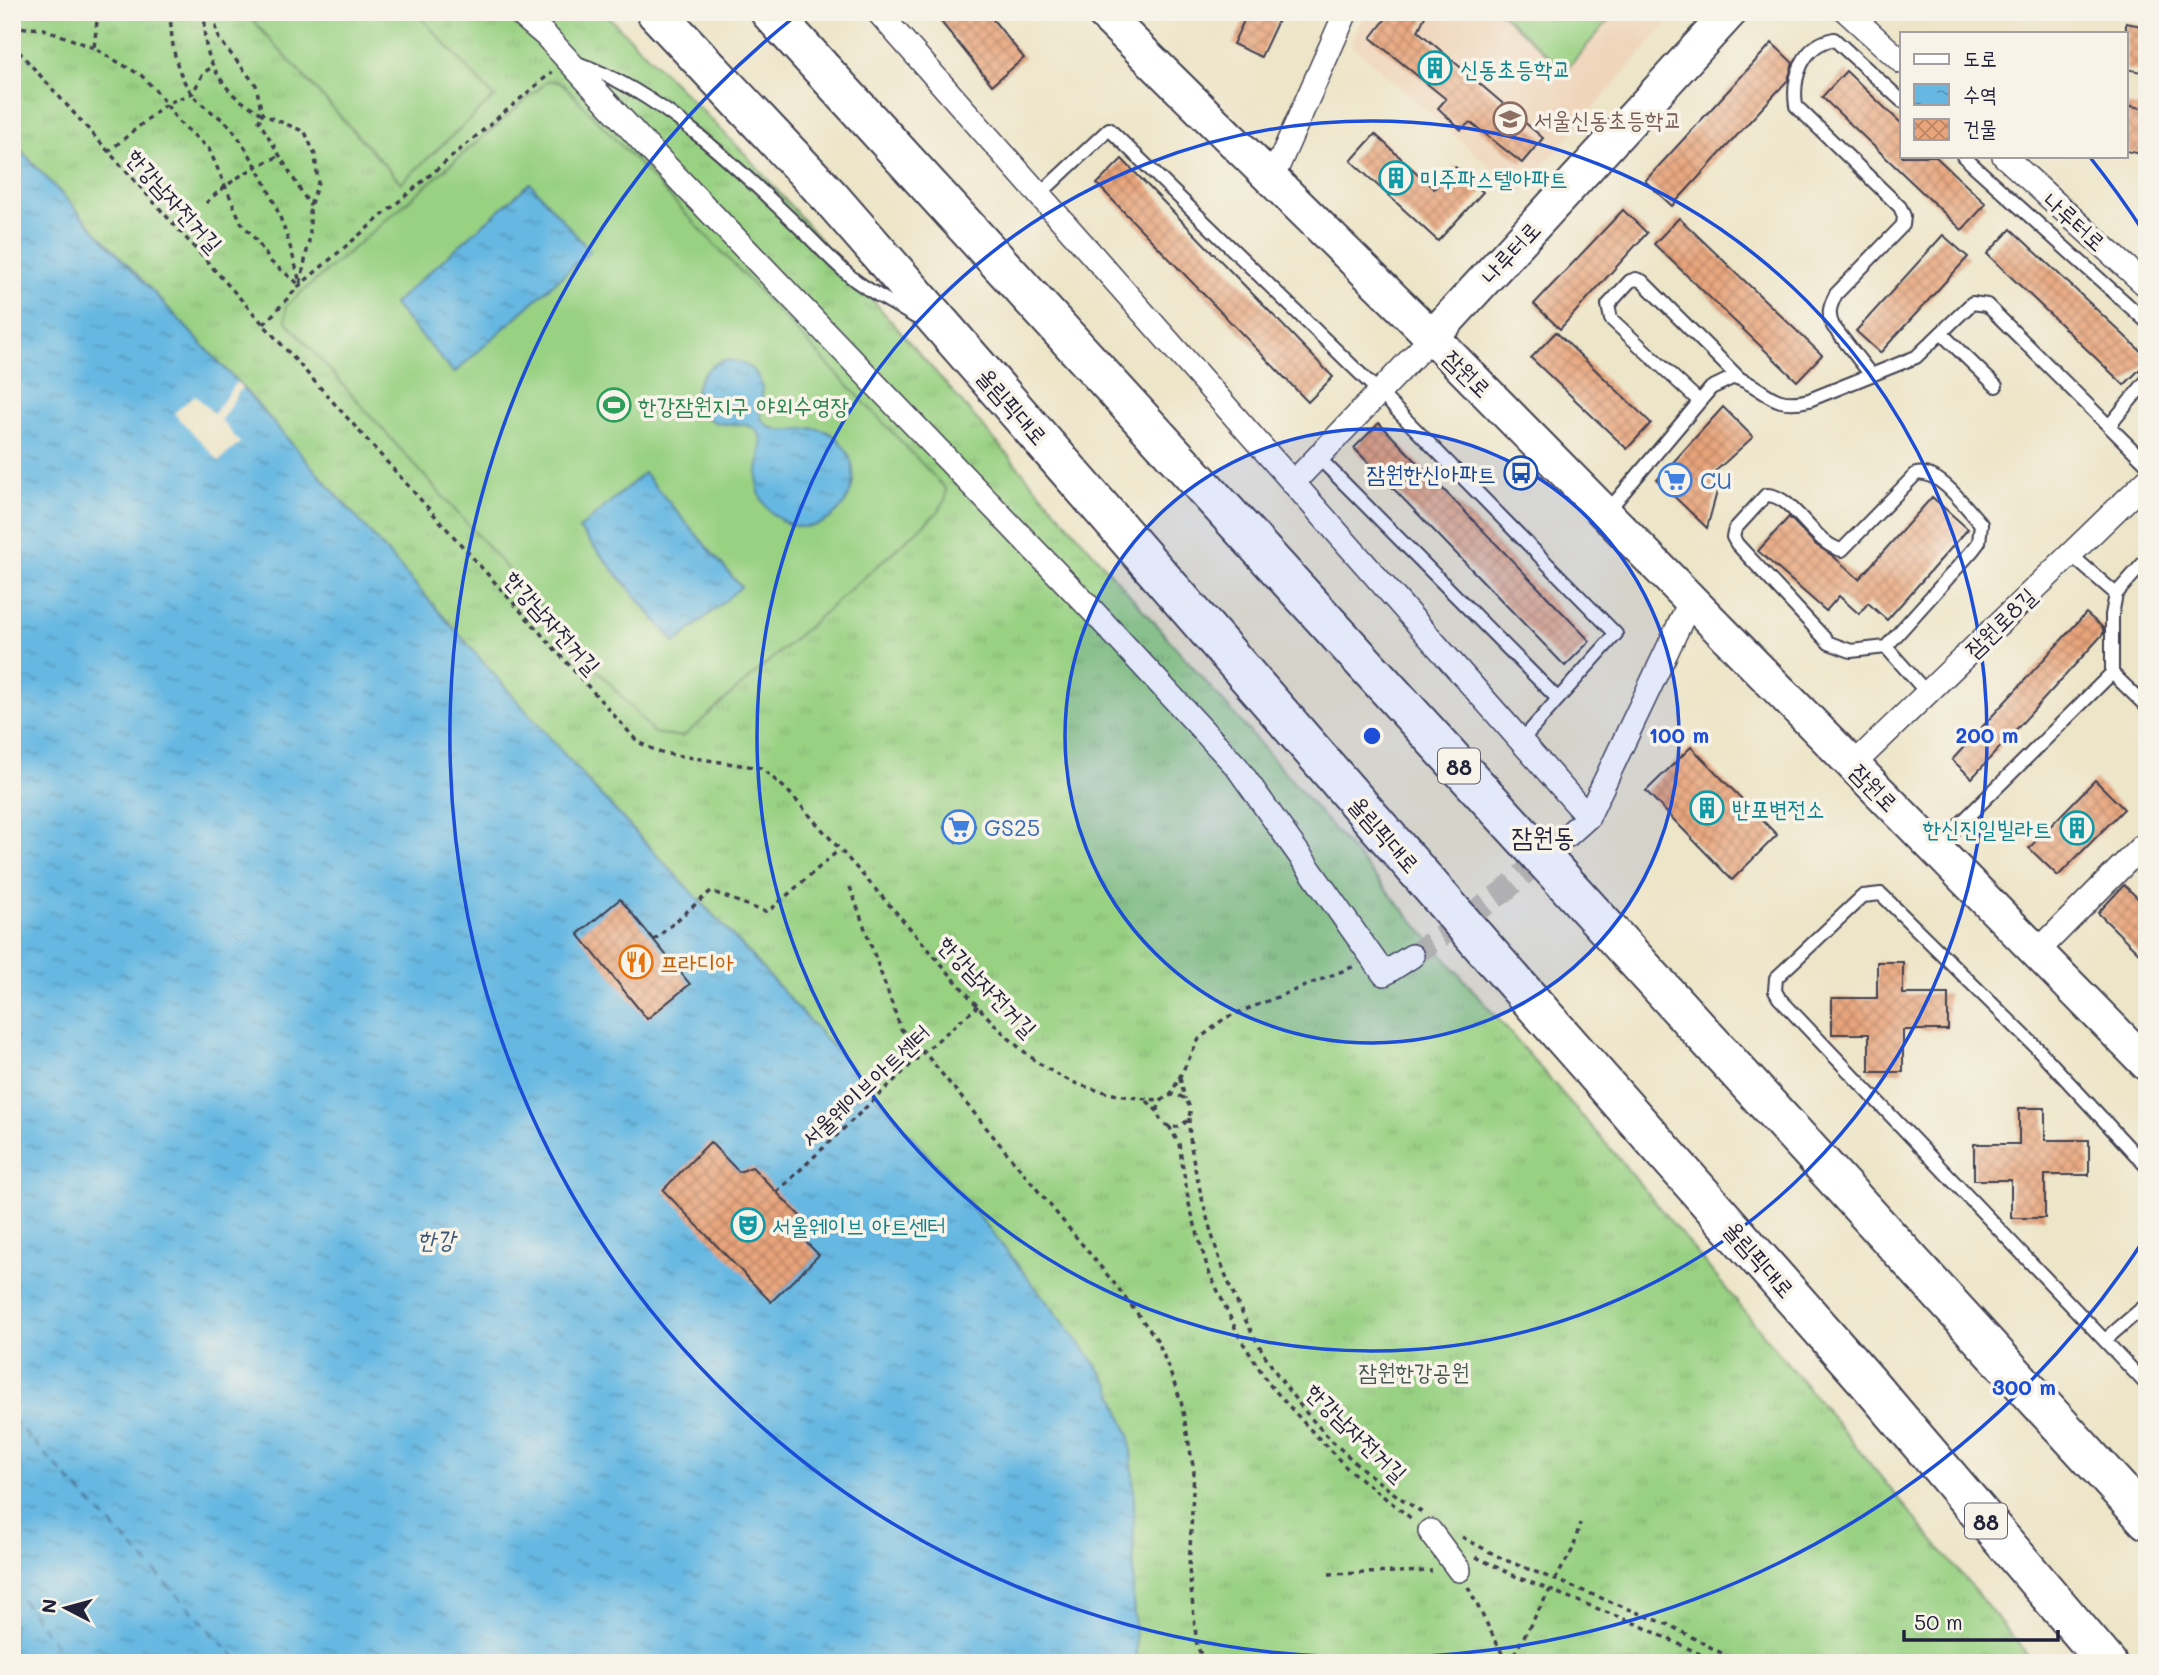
<svg xmlns="http://www.w3.org/2000/svg" width="2159" height="1675" viewBox="0 0 2159 1675" font-family="Mali,'Poor Story',sans-serif">
<style>
.built{fill:#efd6bb}
.grass{fill:url(#grass-tufts);stroke:#5e7a5f;stroke-width:2}
.pitch{fill:#99d183;stroke:#5e7a5f;stroke-width:2}
.water{fill:url(#water-ripples);stroke:#446d8e;stroke-width:2}
.pier{fill:#ede5c8}
.lines{fill:none;stroke-linecap:round;stroke-linejoin:round}
.ferry{stroke:#3a5675;stroke-width:2;stroke-dasharray:9 7;stroke-linecap:butt}
.building{fill:url(#building-cross-hatch)}
.street-tunnel{stroke:#c4beac;stroke-width:23;stroke-dasharray:23 11;stroke-linecap:butt}
.lane-casing{stroke:#403f50;stroke-width:16}
.street-casing{stroke:#403f50;stroke-width:26}
.secondary-casing{stroke:#403f50;stroke-width:37}
.highway-casing{stroke:#403f50;stroke-width:42}
.path{stroke:#403f50;stroke-width:3.5;stroke-dasharray:5 5;stroke-linecap:butt}
.lane{stroke:#fff;stroke-width:12}
.street{stroke:#fff;stroke-width:23}
.secondary{stroke:#fff;stroke-width:33}
.highway{stroke:#fff;stroke-width:38}
.ring{fill:none;stroke:#1d4ed8;stroke-width:3.5}
.labels{text-anchor:middle;dominant-baseline:central;stroke-width:7;stroke-linejoin:round;paint-order:stroke}
.shield{fill:#f7f3e8;stroke:#62616f;stroke-width:2}
.shield-label{font-size:21px;font-weight:bold;fill:#22223b}
.culture-label{font-size:23px;fill:#0d838f;stroke:#f7f3e8;text-anchor:start}
.education-label{font-size:23px;fill:#785e54;stroke:#f7f3e8;text-anchor:start}
.street-label{font-size:23px;fill:#22223b;stroke:#f7f3e8}
.leisure-label{font-size:23px;fill:#27864d;stroke:#f7f3e8;text-anchor:start}
.transit-label{font-size:23px;fill:#164399;stroke:#f7f3e8;text-anchor:end}
.shop-label{font-size:23px;fill:#366cbe;stroke:#f7f3e8;text-anchor:start}
.food-label{font-size:23px;fill:#c56008;stroke:#f7f3e8;text-anchor:start}
.park-label{font-size:23px;fill:#465751;stroke:#f7f3e8}
.water-label{font-size:24px;font-style:italic;fill:#3a5675;stroke:#f7f3e8}
.quarter-label{font-size:26px;fill:#22223b;stroke:#f7f3e8}
.centre{fill:#1d4ed8;stroke:#f7f3e8;stroke-width:3.5}
.ring-label{font-size:21px;text-anchor:middle;font-weight:bold;fill:#1d4ed8;stroke:#f7f3e8;stroke-width:7;stroke-linejoin:round;paint-order:stroke}
</style>
<defs>
<pattern id="grass-tufts" width="24" height="20" patternUnits="userSpaceOnUse" patternTransform="scale(1.75)"><rect width="24" height="20" fill="#99d183"/><path d="M3 7l-1-3M5 7V3M7 7l1-3M15 17l-1-3M17 17v-4M19 17l1-3" fill="none" stroke="#84b372"/></pattern>
<pattern id="water-ripples" width="26" height="14" patternUnits="userSpaceOnUse" patternTransform="scale(1.75)"><rect width="26" height="14" fill="#66b8e2"/><path d="M2 4q2-2 4 0t4 0M15 11q2-2 4 0t4 0" fill="none" stroke="#5495b8"/></pattern>
<pattern id="building-cross-hatch" width="8" height="8" patternUnits="userSpaceOnUse" patternTransform="scale(1.75)"><rect width="8" height="8" fill="#e8a47a"/><path d="M0 0l8 8M0 8l8-8" fill="none" stroke="#bc8565"/></pattern>
</defs>
<rect width="100%" height="100%" fill="#f7f3e8"/>
<filter id="ink" filterUnits="userSpaceOnUse"><feTurbulence type="fractalNoise" baseFrequency=".0143" numOctaves="2"/><feDisplacementMap in="SourceGraphic" scale="14" xChannelSelector="R" yChannelSelector="G"/><feConvolveMatrix kernelMatrix="1 2 1 2 8 2 1 2 1" color-interpolation-filters="sRGB"/></filter>
<filter id="wash" filterUnits="userSpaceOnUse"><feTurbulence type="fractalNoise" baseFrequency=".00686" numOctaves="4" result="noise"/><feDisplacementMap in="SourceGraphic" scale="28" xChannelSelector="R" yChannelSelector="G"/><feGaussianBlur stdDeviation="1.57" result="paint"/><feColorMatrix in="noise" values="0 0 0 0 0 0 0 0 0 0 0 0 0 0 0 0 0 1.4 0 .05"/><feComposite in="paint" operator="in"/></filter>
<g filter="url(#wash)">
<rect width="100%" height="100%" fill="#ede5c8"/>
<path class="built" d="M1365,12H1677L1520,193L1351,44Z"/>
<path class="grass" d="M12,12H604L747,156L1273,759L1620,1160L2034,1663H1137L1133,1601L1134,1490L1110,1385L1089,1355L966,1200L743,947L591,785L242,387L12,141Z"/>
<g class="pitch">
<path d="M245,12H416L494,97L401,183Z"/>
<path d="M1500,12H1616L1565,71Z"/>
<path d="M548,81H555L563,84L946,489L945,500L938,512L683,737L654,733L286,321V306Z"/>
</g>
<g class="water">
<path d="M12,141L242,387L591,785L743,947L883,1103L966,1200L1089,1355L1110,1385L1130,1438L1134,1490L1133,1601L1137,1663H12Z"/>
<path d="M530,183L590,251L454,373L393,304Z"/>
<path d="M724,360C745,360 763,372 762,395C761,403 759,410 761,418C781,449 817,407 844,447C877,493 815,554 773,514C737,481 778,444 753,428C739,419 721,430 707,417C684,396 700,368 724,360Z"/>
<path d="M644,473L741,587L675,643L579,529Z"/>
</g>
<path class="pier" d="M236,382L242,387L221,420L240,443L219,461L174,413L195,395L214,414Z"/>
<g class="lines">
<g class="ferry">
<path d="M12,1419L241,1663"/>
<path d="M12,1587L69,1663"/>
</g>
</g>
<g id="blocks">
<g class="building">
<path d="M933,12H987L1024,58L992,85Z"/>
<path d="M1248,12H1282L1261,57L1233,44Z"/>
<path d="M1391,12H1427L1418,31L1543,138L1522,163L1470,122L1461,130L1438,108L1446,99L1371,38Z"/>
<path d="M2126,23L2147,27V73L2126,69Z"/>
<path d="M1772,43L1793,63L1788,80L1672,206L1645,181Z"/>
<path d="M1846,71L1902,124V156H1935L1986,204L1962,230L1822,97Z"/>
<path d="M2126,105L2147,109V155L2126,151Z"/>
<path d="M1375,134L1434,189L1455,167L1483,192L1438,241L1351,161Z"/>
<path d="M1122,159L1333,377L1308,402L1097,184Z"/>
<path d="M1623,210L1647,233L1560,329L1534,304Z"/>
<path d="M1679,218L1822,355L1797,381L1654,244Z"/>
<path d="M2011,229L2147,357V362L2124,385L1987,254Z"/>
<path d="M1943,235L1968,257L1880,353L1856,331Z"/>
<path d="M1556,332L1651,423L1627,449L1531,358Z"/>
<path d="M1723,407L1753,437L1709,477L1718,488L1707,528L1657,480Z"/>
<path d="M1379,423L1590,641L1565,666L1354,448Z"/>
<path d="M1932,497L1968,529L1887,620L1868,603L1859,614L1839,596L1826,611L1758,551L1789,517L1816,545L1833,556L1859,579Z"/>
<path d="M2086,613L2103,628V634L1972,778L1952,760Z"/>
<path d="M1691,747L1777,835L1732,880L1646,791Z"/>
<path d="M2095,780L2124,809L2058,876L2029,848Z"/>
<path d="M963,811L975,826L956,842L944,827Z"/>
<path d="M2124,885L2147,907V961L2098,913Z"/>
<path d="M620,899L690,984L647,1019L578,934Z"/>
<path d="M1877,962H1903V994H1948V1030H1903V1072H1869V1034H1832V998H1877Z"/>
<path d="M2019,1108H2045V1140H2089V1175H2045V1218H2011V1180H1974V1144H2019Z"/>
<path d="M710,1142L739,1172L752,1167L802,1218L796,1232L819,1255L771,1302L663,1190Z"/>
</g>
</g>
</g>
<g filter="url(#ink)">
<use href="#blocks" fill-opacity="0" stroke="#403f50" stroke-width="2"/>
<g class="lines">
<path class="street-tunnel" d="M1412,956L1503,892L1568,835"/>
<defs>
<g id="lane">
<path d="M577,63C658,91 733,163 794,222C814,241 834,264 856,281C874,294 896,305 915,317"/>
<path d="M1963,156L2147,322"/>
<path d="M1039,195L1109,129L1380,393L1616,634L1558,699L1318,457"/>
<path d="M1941,333L1996,386"/>
<path d="M1871,375L1833,326C1827,313 1830,306 1836,294L1903,225L1904,216L1900,207L1796,106C1792,78 1802,45 1834,39L1902,101"/>
<path d="M1699,401L1611,319L1608,305L1630,281L1636,279L1642,281L1739,378"/>
<path d="M2109,426L2147,380"/>
<path d="M1606,513L1711,388L1734,377C1766,386 1769,410 1809,400L1916,357L1972,303L1987,305L2147,464"/>
<path d="M2070,554L2116,594"/>
<path d="M2147,559L2116,594L2112,615V673L2147,707"/>
<path d="M1886,647L1973,550L1979,542L1981,524C1966,508 1940,469 1916,474L1842,550C1814,545 1793,494 1766,495L1735,529L1733,537L1737,544L1829,643L1851,651L1886,647L1927,693"/>
<path d="M1522,740L1558,699"/>
<path d="M1935,849L2112,673"/>
<path d="M2147,1167L2037,1048L1881,894L1863,896L1776,978L1775,991L1779,998L2147,1385"/>
<path d="M2105,1340L2147,1304"/>
</g>
<g id="street">
<path d="M518,12L545,35L641,140L1091,609L1237,767L1384,974L1412,956"/>
<path d="M878,12L1588,817"/>
<path d="M1847,12L1902,62"/>
<path d="M2004,156L2147,286"/>
<path d="M1272,179L1346,12"/>
<path d="M1293,483L1432,337"/>
<path d="M1853,765L2147,480"/>
<path d="M1568,835L1588,817L1691,600"/>
<path d="M2037,952L2141,847L2147,852"/>
<path d="M1430,1531L1459,1570"/>
</g>
<g id="secondary">
<path d="M1102,12L1432,337L2147,1064"/>
<path d="M1432,337L1730,12"/>
</g>
<g id="highway">
<path d="M656,12L831,198L1487,951L1866,1380L2107,1663"/>
<path d="M770,12L2147,1520"/>
</g>
</defs>
<use href="#lane" class="lane-casing"/>
<use href="#street" class="street-casing"/>
<use href="#secondary" class="secondary-casing"/>
<use href="#highway" class="highway-casing"/>
<g class="path">
<path d="M98,12L94,48L142,76L159,94L178,121L209,149L241,222L256,240L271,262L300,285L310,236V206L318,183L315,155L305,132L262,114L256,85L219,39L212,12"/>
<path d="M170,12C172,48 175,81 204,106C213,114 226,120 233,130C268,178 286,226 300,283"/>
<path d="M207,12C199,40 211,70 230,91C237,100 252,107 262,114L259,121L310,206"/>
<path d="M12,13L14,12"/>
<path d="M12,27L44,29L94,48"/>
<path d="M12,44L638,742L661,753L761,768L787,790C834,843 882,896 929,950C967,993 1011,1052 1064,1078C1093,1092 1132,1099 1163,1100"/>
<path d="M108,152L166,104L193,93L203,73L214,66"/>
<path d="M206,203C228,182 252,167 280,156"/>
<path d="M264,324L300,285L552,72"/>
<path d="M850,887L901,1029L924,1052L1118,1288L1158,1341L1181,1401L1194,1471L1189,1569L1197,1646L1205,1663"/>
<path d="M654,940L711,891L762,911H769L839,850"/>
<path d="M1180,1078L1185,1099"/>
<circle cx="1174" cy="1111" r="16"/>
<path d="M1170,1096L1199,1039L1225,1018L1355,966"/>
<path d="M1147,1101L1158,1112"/>
<path d="M1189,1118C1189,1146 1196,1174 1203,1202C1236,1337 1305,1438 1423,1513"/>
<path d="M1169,1126L1179,1144L1189,1204L1208,1270L1240,1338L1269,1384L1307,1426L1347,1468L1412,1519"/>
<path d="M777,1192L924,1052L978,1006"/>
<path d="M1462,1537L1503,1559L1669,1625L1740,1663"/>
<path d="M1476,1557L1517,1577L1639,1625L1719,1663"/>
<path d="M1329,1574L1432,1571"/>
<path d="M1555,1580L1573,1549L1580,1523"/>
<path d="M1468,1587L1507,1663"/>
<path d="M1509,1663L1550,1590"/>
</g>
<use href="#lane" class="lane"/>
<use href="#street" class="street"/>
<use href="#secondary" class="secondary"/>
<use href="#highway" class="highway"/>
</g>
</g>
<circle cx="1372" cy="736" r="307" fill="#1d4ed8" fill-opacity=".12"/>
<g class="ring">
<circle cx="1372" cy="736" r="307"/>
<circle cx="1372" cy="736" r="615"/>
<path d="M2145 1238A922 922 0 1 1 798 14M2089 156A922 922 0 0 1 2145 234"/>
</g>
<defs>
<symbol id="building-ring" viewBox="-11 -11 22 22"><circle r="9.5" fill="#f7f3e8" stroke="#0f9aa8" stroke-width="1.5"/><path d="M-4-6H4V6H1V3H-1V6H-4ZM-2.5-4.3h1.7v1.8h-1.7ZM.8-4.3h1.7v1.8H.8ZM-2.5-1h1.7V.8h-1.7ZM.8-1h1.7V.8H.8Z" fill="#0f9aa8"/></symbol>
<symbol id="school-ring" viewBox="-11 -11 22 22"><circle r="9.5" fill="#f7f3e8" stroke="#8d6e63" stroke-width="1.5"/><path d="M0-5L7-2L0 1L-7-2ZM-4 1L0 2.5L4 1V4Q0 6-4 4Z" fill="#8d6e63"/></symbol>
<symbol id="stadium-ring" viewBox="-11 -11 22 22"><circle r="9.5" fill="#f7f3e8" stroke="#2e9e5b" stroke-width="1.5"/><path d="M0-5a6.5 5 0 1 0 0 10a6.5 5 0 1 0 0-10ZM-3.5-1.8h7v3.6h-7Z" fill="#2e9e5b"/></symbol>
<symbol id="bus-ring" viewBox="-11 -11 22 22"><circle r="9.5" fill="#f7f3e8" stroke="#1a4fb4" stroke-width="1.5"/><path d="M-5-6H5V4H4V6H2V4H-2V6H-4V4H-5ZM-3.5-4V0h7V-4ZM-3.5 1.2v1.5H-2V1.2ZM2 1.2v1.5H3.5V1.2Z" fill="#1a4fb4"/></symbol>
<symbol id="supermarket-ring" viewBox="-11 -11 22 22"><circle r="9.5" fill="#f7f3e8" stroke="#3f7fe0" stroke-width="1.5"/><path d="M-6-5.5h2.5l.6 2H6L4.5 2H-2.5L-4.4-4H-6ZM-1.5 3.2a1.3 1.3 0 1 0 .1 0ZM3 3.2a1.3 1.3 0 1 0 .1 0Z" fill="#3f7fe0"/></symbol>
<symbol id="restaurant-ring" viewBox="-11 -11 22 22"><circle r="9.5" fill="#f7f3e8" stroke="#e8710a" stroke-width="1.5"/><path d="M-5-6h1v4h1v-4h1v4h1v-4h1v5L-1.5 .5V6h-2V.5L-5-1ZM5-6V6H3V1.5H1.5Q1.5-4 5-6Z" fill="#e8710a"/></symbol>
<symbol id="theatre-ring" viewBox="-11 -11 22 22"><circle r="9.5" fill="#f7f3e8" stroke="#0f9aa8" stroke-width="1.5"/><path d="M-5-5.5Q0-4 5-5.5V0Q5 5 0 6Q-5 5-5 0ZM-3.3-2.5H-1v1.5H-3.3ZM1-2.5H3.3v1.5H1ZM-2.8 1Q0 5.5 2.8 1Z" fill="#0f9aa8"/></symbol>
</defs>
<g fill-rule="evenodd">
<use href="#building-ring" x="1416" y="49" width="38" height="38"/>
<use href="#school-ring" x="1491" y="100" width="38" height="38"/>
<use href="#building-ring" x="1377" y="159" width="38" height="38"/>
<use href="#stadium-ring" x="595" y="386" width="38" height="38"/>
<use href="#bus-ring" x="1502" y="454" width="38" height="38"/>
<use href="#supermarket-ring" x="1656" y="461" width="38" height="38"/>
<use href="#building-ring" x="1688" y="789" width="38" height="38"/>
<use href="#supermarket-ring" x="940" y="808" width="38" height="38"/>
<use href="#building-ring" x="2058" y="809" width="38" height="38"/>
<use href="#restaurant-ring" x="617" y="943" width="38" height="38"/>
<use href="#theatre-ring" x="729" y="1206" width="38" height="38"/>
</g>
<g class="labels">
<g class="shield">
<rect x="1438" y="748.5" width="42" height="35" rx="5"/>
<rect x="1965" y="1503.5" width="42" height="35" rx="5"/>
</g>
<g class="shield-label">
<text x="1459" y="766">88</text>
<text x="1986" y="1521">88</text>
</g>
<g class="culture-label">
<text x="1460" y="68">신동초등학교</text>
<text x="1420" y="178">미주파스텔아파트</text>
<text x="1732" y="808">반포변전소</text>
<text x="2052" y="828" text-anchor="end">한신진일빌라트</text>
<text x="772" y="1225">서울웨이브 아트센터</text>
</g>
<g class="education-label">
<text x="1534" y="119">서울신동초등학교</text>
</g>
<g class="street-label">
<text transform="translate(175 200) rotate(48)">한강남자전거길</text>
<text transform="translate(2075 221) rotate(42)">나루터로</text>
<text transform="translate(1510 252) rotate(-47)">나루터로</text>
<text transform="translate(1468 373) rotate(45)">잠원로</text>
<text transform="translate(1013 406) rotate(49)">올림픽대로</text>
<text transform="translate(553 622) rotate(48)">한강남자전거길</text>
<text transform="translate(2000 622) rotate(-44)">잠원로8길</text>
<text transform="translate(1875 787) rotate(46)">잠원로</text>
<text transform="translate(1385 834) rotate(49)">올림픽대로</text>
<text transform="translate(988 986) rotate(46)">한강남자전거길</text>
<text transform="translate(865 1085) rotate(-43)">서울웨이브아트센터</text>
<text transform="translate(1760 1259) rotate(49)">올림픽대로</text>
<text transform="translate(1357 1432) rotate(44)">한강남자전거길</text>
</g>
<g class="leisure-label">
<text x="638" y="405">한강잠원지구 야외수영장</text>
</g>
<g class="transit-label">
<text x="1496" y="473">잠원한신아파트</text>
</g>
<g class="shop-label">
<text x="1700" y="480">CU</text>
<text x="984" y="827">GS25</text>
</g>
<g class="food-label">
<text x="660" y="962">프라디아</text>
</g>
<g class="park-label">
<text x="1414" y="1371">잠원한강공원</text>
</g>
<g class="water-label">
<text x="436" y="1238">한강</text>
</g>
<g class="quarter-label">
<text x="1543" y="836">잠원동</text>
</g>
</g>
<circle cx="1372" cy="736" r="10" class="centre"/>
<g class="ring-label">
<text x="1679" y="743">100 m</text>
<text x="1987" y="743">200 m</text>
<text x="2024" y="1395">300 m</text>
</g>
<rect width="2159" height="1675" fill="none" stroke="#f7f3e8" stroke-width="42"/>
<rect x="1900" y="32" width="228" height="126" fill="#f7f3e8" stroke="#a29fa3" stroke-width="2"/>
<rect x="1914" y="54" width="35" height="10" fill="#ffffff" stroke="#a29fa3" stroke-width="2"/>
<text x="1963" y="66" font-size="21" fill="#22223b">도로</text>
<rect x="1914" y="84" width="35" height="21" fill="url(#water-ripples)" stroke="#a29fa3" stroke-width="2"/>
<text x="1963" y="102" font-size="21" fill="#22223b">수역</text>
<rect x="1914" y="119" width="35" height="21" fill="url(#building-cross-hatch)" stroke="#a29fa3" stroke-width="2"/>
<text x="1963" y="136" font-size="21" fill="#22223b">건물</text>
<g transform="translate(66 1608) rotate(276)" stroke="#f7f3e8" stroke-width="5" paint-order="stroke">
<path d="M0-5L12 26L0 18L-12 26Z" fill="#22223b"/>
<text y="-10" font-size="19" font-weight="bold" text-anchor="middle" fill="#22223b">N</text>
</g>
<path d="M1904 1630v10h154v-10" fill="none" stroke="#22223b" stroke-width="3.5"/>
<text x="1914" y="1630" font-size="21" fill="#22223b" stroke="#f7f3e8" stroke-width="5" paint-order="stroke">50 m</text>
</svg>
